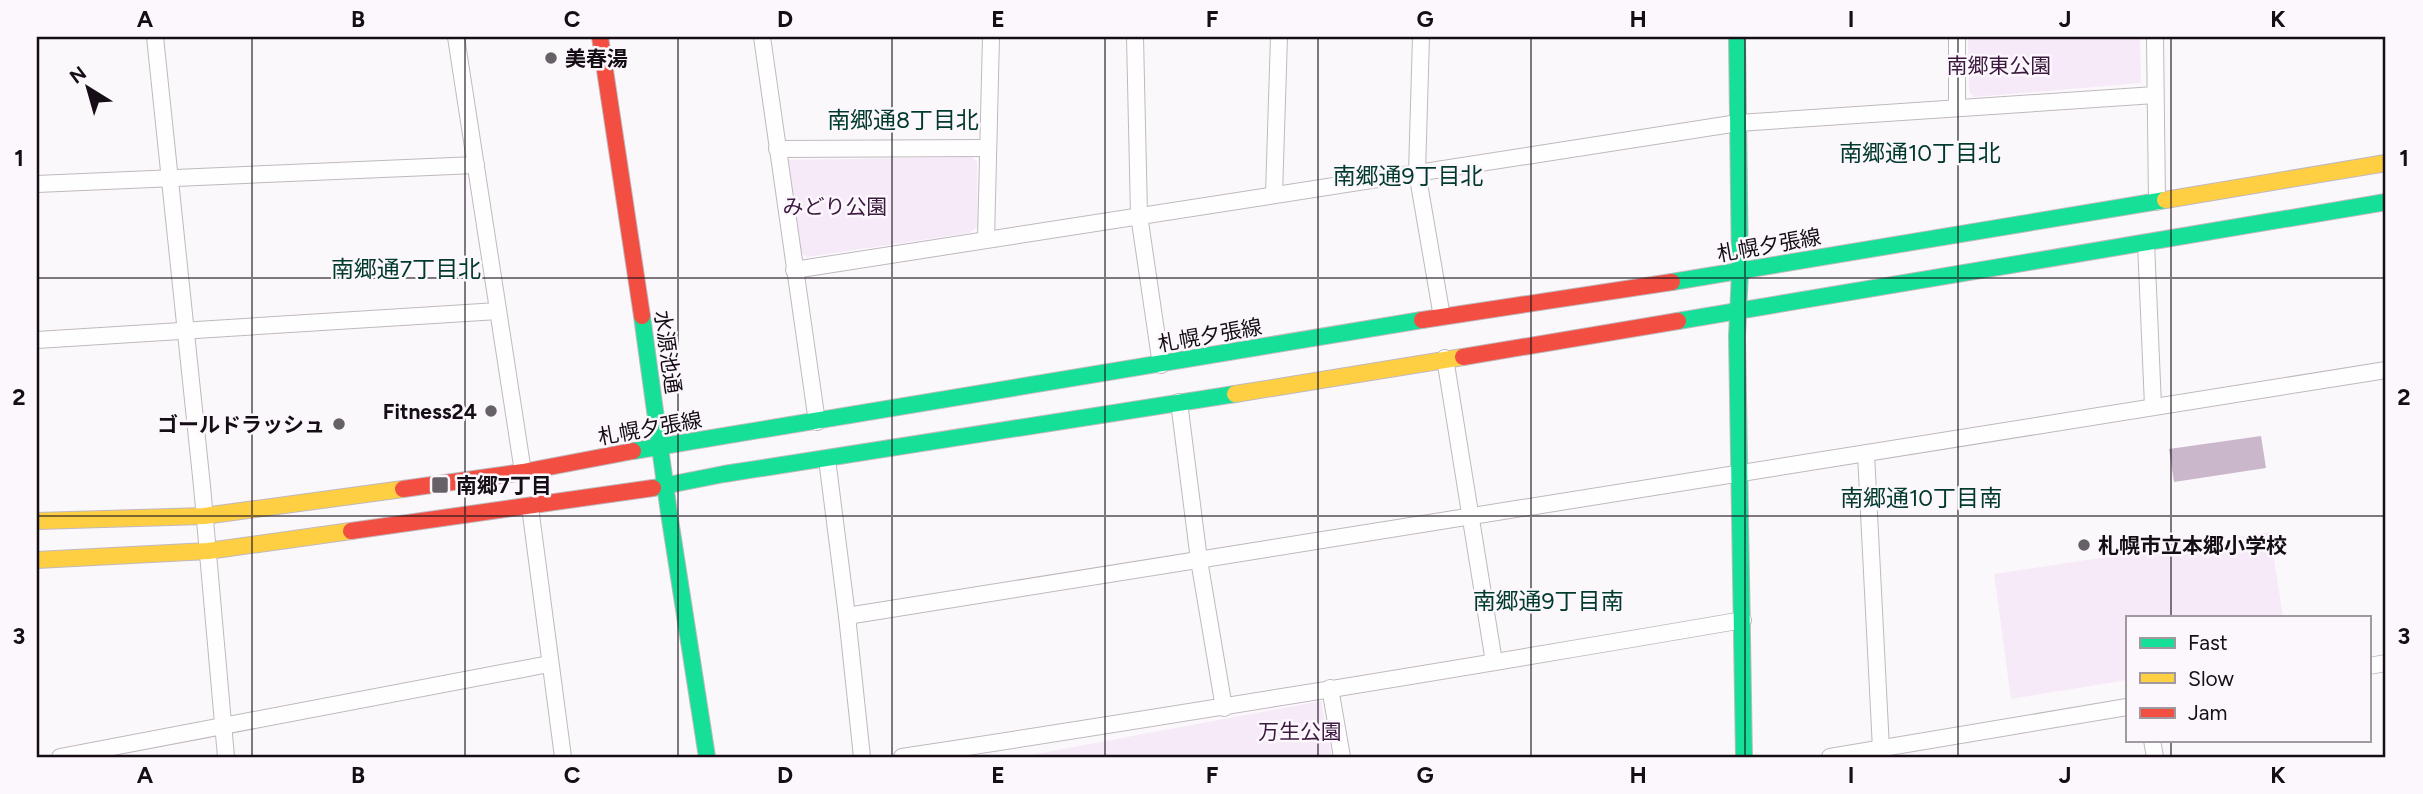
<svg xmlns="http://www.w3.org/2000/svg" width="2423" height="794" viewBox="0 0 2423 794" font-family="Figtree,'Noto Sans JP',sans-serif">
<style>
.green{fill:#f7eaf8}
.water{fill:#cab7cb}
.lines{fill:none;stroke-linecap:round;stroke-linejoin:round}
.street-casing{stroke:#bfb9bf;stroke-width:18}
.fast-casing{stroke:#bfb9bf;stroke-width:18}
.slow-casing{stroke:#bfb9bf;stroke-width:18}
.jam-casing{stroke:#bfb9bf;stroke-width:18}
.street{stroke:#fefefe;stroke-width:16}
.fast{stroke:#16e098;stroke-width:16}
.slow{stroke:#ffcf43;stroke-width:16}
.jam{stroke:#f24e42;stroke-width:16}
.grid{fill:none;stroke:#160e17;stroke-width:2;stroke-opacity:0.55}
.poi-dot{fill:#666067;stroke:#fcf7fc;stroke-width:2.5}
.labels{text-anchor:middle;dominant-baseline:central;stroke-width:5;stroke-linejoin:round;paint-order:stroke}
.poi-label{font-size:21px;font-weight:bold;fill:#160e17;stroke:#fcf7fc;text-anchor:start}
.park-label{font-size:21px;fill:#3c193f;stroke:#fcf7fc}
.street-label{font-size:21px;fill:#160e17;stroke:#fcf7fc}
.neighbourhood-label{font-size:23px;fill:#00392d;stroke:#fcf7fc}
.neatline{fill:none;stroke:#160e17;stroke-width:2.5}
.grid-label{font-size:23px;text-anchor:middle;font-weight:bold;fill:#160e17}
</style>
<rect width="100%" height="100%" fill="#fbf8fb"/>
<g class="green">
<path d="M1968,37H2140L2141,83L1974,97L1969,92Z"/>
<path d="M972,157L977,162V227L969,233L807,257L795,250L784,160Z"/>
<path d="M2270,532L2283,617H2127V680L2011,699L1994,574Z"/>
<path d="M1321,701L1332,757H1020Z"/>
</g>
<path class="water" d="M2261,436L2266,468L2174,482L2169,449Z"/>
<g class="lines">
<defs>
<g id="street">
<path d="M155,37L202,486L226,757"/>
<path d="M456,37L523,472"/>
<path d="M762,37L817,422"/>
<path d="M1135,37L1139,215L1161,365"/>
<path d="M1421,37L1417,172L1442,317"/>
<path d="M2155,37L2157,202"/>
<path d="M1957,108V37"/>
<path d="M777,149L988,148"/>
<path d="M37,184L476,165"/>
<path d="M1274,194L1279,37"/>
<path d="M986,239L991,37"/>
<path d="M2146,243L2153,406"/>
<path d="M794,270L1738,123L2155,95"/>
<path d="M37,340L498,311"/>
<path d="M1445,358L1494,662"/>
<path d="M1179,402L1199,560L1224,708"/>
<path d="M1866,454L1881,749"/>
<path d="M827,459L847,616L862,757"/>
<path d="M530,507L563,757"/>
<path d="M847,616L2386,370"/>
<path d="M2369,666L2386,663"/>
<path d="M1330,688L1342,757"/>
<path d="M2152,740L2155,757"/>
<path d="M60,757L549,664"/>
<path d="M902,757C1183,714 1463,668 1743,620"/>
<path d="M1830,757L2127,707"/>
</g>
<g id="fast">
<path d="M1737,37L1740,272L1737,336L1744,757"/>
<path d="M1672,282L2165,200"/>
<path d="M642,316L669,513L707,757"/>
<path d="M1678,321L2386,202"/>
<path d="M633,451L1422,320"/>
<path d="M653,488L724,474L1235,394"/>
</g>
<g id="slow">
<path d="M2165,200L2386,163"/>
<path d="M1235,394L1463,357"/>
<path d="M37,521L204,516L403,489"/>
<path d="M37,560L208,551L351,531"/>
</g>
<g id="jam">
<path d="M600,37L642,316"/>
<path d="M1422,320L1672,282"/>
<path d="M1463,357L1678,321"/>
<path d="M403,489L523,472L633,451"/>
<path d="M351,531L653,488"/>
</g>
</defs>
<use href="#street" class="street-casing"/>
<use href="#fast" class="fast-casing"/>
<use href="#slow" class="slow-casing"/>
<use href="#jam" class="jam-casing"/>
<use href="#street" class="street"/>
<use href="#fast" class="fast"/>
<use href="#slow" class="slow"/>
<use href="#jam" class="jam"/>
</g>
<path class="grid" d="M252,37V757M465,37V757M678,37V757M892,37V757M1105,37V757M1318,37V757M1531,37V757M1745,37V757M1958,37V757M2171,37V617M37,278H2386M37,516H2386M2171,740V757"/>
<g class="poi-dot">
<circle cx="551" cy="58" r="7"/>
<circle cx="491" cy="411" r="7"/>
<circle cx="339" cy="424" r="7"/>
<rect x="431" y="476" width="18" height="18" rx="3.5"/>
<circle cx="2084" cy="545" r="7"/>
</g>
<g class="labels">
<g class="poi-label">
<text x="565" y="58">美春湯</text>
<text x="477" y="411" text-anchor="end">Fitness24</text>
<text x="325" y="424" text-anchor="end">ゴールドラッシュ</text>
<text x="456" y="485">南郷7丁目</text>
<text x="2098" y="545">札幌市立本郷小学校</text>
</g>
<g class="park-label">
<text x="1999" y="65">南郷東公園</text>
<text x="835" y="206">みどり公園</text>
<text x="1300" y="731">万生公園</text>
</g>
<g class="street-label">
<text transform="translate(1769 245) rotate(-10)">札幌夕張線</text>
<text transform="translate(1210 335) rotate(-10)">札幌夕張線</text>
<text transform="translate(668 352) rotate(82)">水源池通</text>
<text transform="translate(650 428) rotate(-10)">札幌夕張線</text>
</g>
<g class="neighbourhood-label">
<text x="903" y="120">南郷通8丁目北</text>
<text x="1920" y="153">南郷通10丁目北</text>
<text x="1408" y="176">南郷通9丁目北</text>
<text x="406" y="269">南郷通7丁目北</text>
<text x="1921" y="498">南郷通10丁目南</text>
<text x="1548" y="601">南郷通9丁目南</text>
</g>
</g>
<rect width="2423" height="794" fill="none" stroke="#fcf7fc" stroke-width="77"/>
<rect x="2126" y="616" width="245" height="126" fill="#fcf7fc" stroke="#a09aa0" stroke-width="2"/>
<rect x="2140" y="638" width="35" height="10" fill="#16e098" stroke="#a09aa0" stroke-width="2"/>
<text x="2188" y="650" font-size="21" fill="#160e17">Fast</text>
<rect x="2140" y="673" width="35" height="10" fill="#ffcf43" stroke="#a09aa0" stroke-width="2"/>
<text x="2188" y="686" font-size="21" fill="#160e17">Slow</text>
<rect x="2140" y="708" width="35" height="10" fill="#f24e42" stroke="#a09aa0" stroke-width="2"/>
<text x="2188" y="720" font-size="21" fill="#160e17">Jam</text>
<g transform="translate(88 88) rotate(323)" stroke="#fcf7fc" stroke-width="5" paint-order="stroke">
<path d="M0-5L12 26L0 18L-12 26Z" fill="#160e17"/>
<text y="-10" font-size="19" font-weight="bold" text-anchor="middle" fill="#160e17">N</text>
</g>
<rect x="38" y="38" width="2346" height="718" class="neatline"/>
<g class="grid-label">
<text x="145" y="27">A</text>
<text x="358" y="27">B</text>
<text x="572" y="27">C</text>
<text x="785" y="27">D</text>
<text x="998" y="27">E</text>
<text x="1212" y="27">F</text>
<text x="1425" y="27">G</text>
<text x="1638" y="27">H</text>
<text x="1851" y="27">I</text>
<text x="2065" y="27">J</text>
<text x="2278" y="27">K</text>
<text x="19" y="166">1</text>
<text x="2404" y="166">1</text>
<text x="19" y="405">2</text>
<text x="2404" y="405">2</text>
<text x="19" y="644">3</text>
<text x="2404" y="644">3</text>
<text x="145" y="783">A</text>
<text x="358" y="783">B</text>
<text x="572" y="783">C</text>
<text x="785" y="783">D</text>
<text x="998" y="783">E</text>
<text x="1212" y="783">F</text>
<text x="1425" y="783">G</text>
<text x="1638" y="783">H</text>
<text x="1851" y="783">I</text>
<text x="2065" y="783">J</text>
<text x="2278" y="783">K</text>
</g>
</svg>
